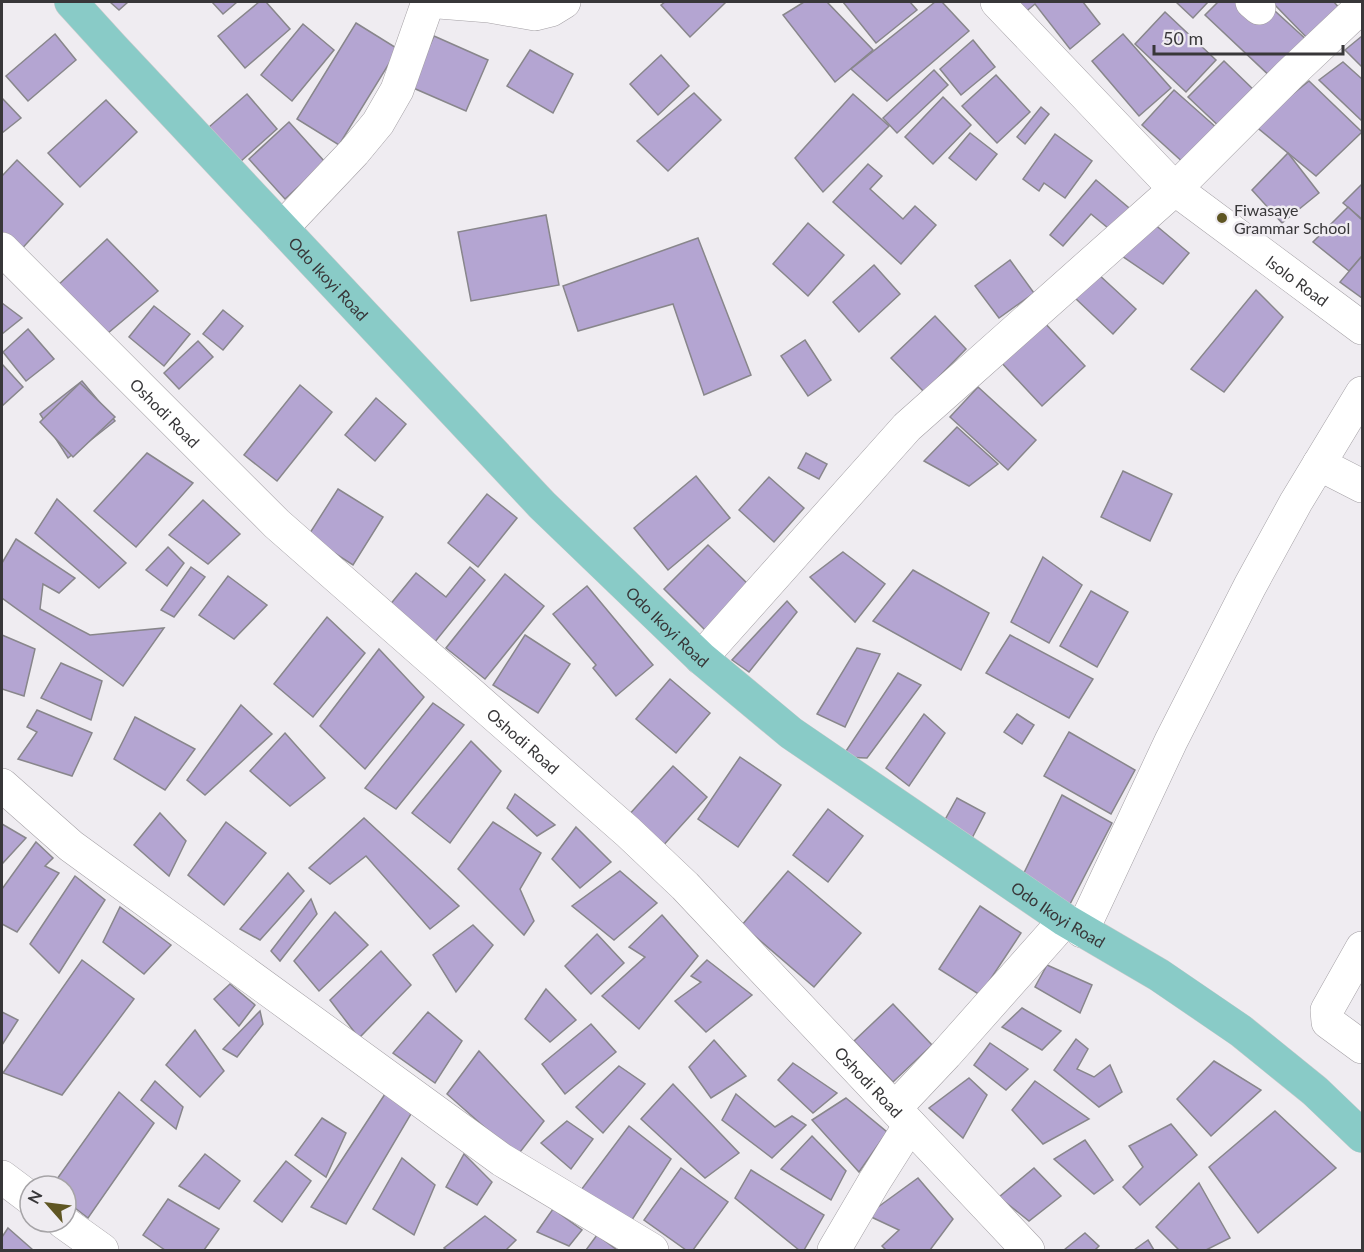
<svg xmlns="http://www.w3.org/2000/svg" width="1364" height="1252" viewBox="0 0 1364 1252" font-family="Lato,sans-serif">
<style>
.building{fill:#b4a5d2;stroke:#88868b;stroke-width:1.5}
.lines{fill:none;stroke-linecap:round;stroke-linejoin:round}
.minor-casing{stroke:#a4a0a5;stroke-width:34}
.major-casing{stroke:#cbcbcc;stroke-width:34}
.minor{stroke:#fff;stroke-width:33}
.major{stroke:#89cbc7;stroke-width:33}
.poi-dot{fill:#5f5623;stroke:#efecf1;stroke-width:2}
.labels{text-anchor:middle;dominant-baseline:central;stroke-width:5;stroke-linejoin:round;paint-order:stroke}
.poi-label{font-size:16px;fill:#383739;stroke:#efecf1;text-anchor:start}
.street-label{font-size:16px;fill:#383739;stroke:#efecf1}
</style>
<rect width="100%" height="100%" fill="#efecf1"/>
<g class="building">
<path d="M110,2H128L119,10Z"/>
<path d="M212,2H237L223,14Z"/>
<path d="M259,2H266L290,29L245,68L218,36Z"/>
<path d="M665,2H726L690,37L661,5Z"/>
<path d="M804,2H827L873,50L835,82L783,15Z"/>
<path d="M843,2H910L917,10L876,43Z"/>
<path d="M935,2H942L969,31L887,101L851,69Z"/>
<path d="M1013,2H1083L1100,24L1070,49L1035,4L1023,14Z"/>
<path d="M1176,2H1208L1193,18Z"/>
<path d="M1218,2H1265L1309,42L1274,80L1205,15Z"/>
<path d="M1272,2H1334L1341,10L1310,41Z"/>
<path d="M1165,12L1216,60L1186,92L1135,44Z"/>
<path d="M356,23L398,49L339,145L297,119Z"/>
<path d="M303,24L334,50L292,101L261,75Z"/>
<path d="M55,34L76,60L28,101L6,76Z"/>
<path d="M1123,34L1171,88L1139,116L1092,61Z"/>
<path d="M434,36L488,60L466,111L411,87Z"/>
<path d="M1362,36V67L1345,50Z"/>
<path d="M973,40L995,67L961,95L940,69Z"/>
<path d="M530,50L573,74L553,113L507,86Z"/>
<path d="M661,55L689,86L658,115L630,84Z"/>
<path d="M1224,61L1259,95L1224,131L1188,97Z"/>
<path d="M1343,62L1362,79V121L1319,80Z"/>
<path d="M934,70L948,85L897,133L883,118Z"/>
<path d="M996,75L1030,112L997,143L962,106Z"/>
<path d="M1309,81L1362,132L1316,176L1254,125Z"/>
<path d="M1174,90L1218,129L1186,165L1142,125Z"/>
<path d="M694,93L721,120L668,171L637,141Z"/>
<path d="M247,94L277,129L240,162L209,127Z"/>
<path d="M853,94L889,126L823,192L795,158Z"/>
<path d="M943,97L971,125L933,164L905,137Z"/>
<path d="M2,98L21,118L2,133Z"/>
<path d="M106,100L137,132L80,187L48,153Z"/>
<path d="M1041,107L1049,114L1025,144L1017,137Z"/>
<path d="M289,122L325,162L285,199L249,159Z"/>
<path d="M970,133L997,154L976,180L949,158Z"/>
<path d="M1055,134L1092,161L1065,198L1044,183L1039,191L1023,179Z"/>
<path d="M1288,153L1319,193L1282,223L1252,190Z"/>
<path d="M17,160L63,204L17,254L2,239V176Z"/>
<path d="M868,164L882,176L870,189L903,219L915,206L936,225L901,264L833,202Z"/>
<path d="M1096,180L1141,218L1119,237L1091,214L1063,246L1050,235Z"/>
<path d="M1362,184V219L1343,203Z"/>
<path d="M1348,207L1362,220V256L1349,271L1313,242Z"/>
<path d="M546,215L559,285L471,301L458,232Z"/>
<path d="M808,223L844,255L808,296L773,264Z"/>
<path d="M1153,223L1189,253L1163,284L1116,252Z"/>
<path d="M698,238L751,375L704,395L673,304L578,331L563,286Z"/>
<path d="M107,239L158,291L108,333L54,289Z"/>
<path d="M1362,256V298L1340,282Z"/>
<path d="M1010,260L1034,293L999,318L975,286Z"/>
<path d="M874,265L900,294L859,332L833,302Z"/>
<path d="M1098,274L1136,309L1113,334L1075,298Z"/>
<path d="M1256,290L1283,317L1224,392L1191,369Z"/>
<path d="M2,303L22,318L2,334Z"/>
<path d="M154,306L190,334L164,366L129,337Z"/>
<path d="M223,310L243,326L223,350L203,334Z"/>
<path d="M935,316L966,349L924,392L891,358Z"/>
<path d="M1042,320L1085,366L1042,406L999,360Z"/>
<path d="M28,329L54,359L26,381L3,352Z"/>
<path d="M805,340L831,380L808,396L781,356Z"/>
<path d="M198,341L213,357L179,389L164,373Z"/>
<path d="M2,364L23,387L2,406Z"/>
<path d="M82,381L115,421L68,458L40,414Z"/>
<path d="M80,383L115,417L73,457L40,422Z"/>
<path d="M300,385L332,412L277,481L244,455Z"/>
<path d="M978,387L1036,440L1008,470L950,417Z"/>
<path d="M376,398L406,424L375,461L345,435Z"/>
<path d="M957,427L998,464L969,486L924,461Z"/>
<path d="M147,453L193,483L136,547L94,511Z"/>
<path d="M806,453L827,464L819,479L798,468Z"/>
<path d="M1123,471L1172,494L1150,541L1101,517Z"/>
<path d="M696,476L730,518L668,570L634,528Z"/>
<path d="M769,477L804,508L774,542L739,510Z"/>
<path d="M338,489L383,517L353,565L308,536Z"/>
<path d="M487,494L517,518L478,567L448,543Z"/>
<path d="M57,499L126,563L99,588L35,533Z"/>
<path d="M203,500L240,534L208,564L169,535Z"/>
<path d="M16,539L75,578L59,593L43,584L40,609L90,635L164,628L123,686L2,598V563Z"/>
<path d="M708,545L752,588L707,632L664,589Z"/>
<path d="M168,547L184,563L167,586L146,570Z"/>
<path d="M843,552L885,584L855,622L810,577Z"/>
<path d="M1043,557L1082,585L1049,643L1011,622Z"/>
<path d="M191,567L205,577L174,617L161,610Z"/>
<path d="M470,567L485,580L434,643L389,606L416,573L446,597Z"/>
<path d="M913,570L989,613L961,670L873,621Z"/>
<path d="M505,574L544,606L485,679L446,648Z"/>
<path d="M228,576L267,605L234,639L199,615Z"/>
<path d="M587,586L653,665L616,696L593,668L596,665L553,614Z"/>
<path d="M1091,591L1128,612L1097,667L1060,646Z"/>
<path d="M787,601L797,612L749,672L732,660Z"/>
<path d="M327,617L365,653L313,717L274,684Z"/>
<path d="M2,635L35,649L24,696L2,689Z"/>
<path d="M525,635L570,664L538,713L493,685Z"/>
<path d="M1010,635L1093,679L1069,718L986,673Z"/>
<path d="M857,648L880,654L845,727L817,714Z"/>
<path d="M379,649L424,697L365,769L320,726Z"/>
<path d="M61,663L102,681L91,720L41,698Z"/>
<path d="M898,673L921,685L867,758L842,757Z"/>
<path d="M670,679L710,713L676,753L636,719Z"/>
<path d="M433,703L464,725L396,809L365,788Z"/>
<path d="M241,705L272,734L205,795L187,780Z"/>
<path d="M37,710L92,733L72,776L18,759L37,732L27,727Z"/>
<path d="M924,714L945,733L909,786L886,768Z"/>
<path d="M1017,714L1034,725L1022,744L1004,732Z"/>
<path d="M135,717L195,749L165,790L114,759Z"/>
<path d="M1069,732L1135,770L1111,814L1044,776Z"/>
<path d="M285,733L325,778L290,806L250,771Z"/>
<path d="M471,741L501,771L450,843L412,813Z"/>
<path d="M740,757L781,785L738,847L698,819Z"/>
<path d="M673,766L707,797L661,848L627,817Z"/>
<path d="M515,794L555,825L537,836L507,808Z"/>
<path d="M1062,795L1112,823L1069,906L1021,879Z"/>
<path d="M957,798L985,813L970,842L941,827Z"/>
<path d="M828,809L863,836L828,882L793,855Z"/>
<path d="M160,813L186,841L169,876L134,845Z"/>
<path d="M364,818L459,906L430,929L366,856L330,884L309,868Z"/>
<path d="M226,822L266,853L224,905L188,875Z"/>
<path d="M493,822L541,853L520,889L534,921L524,935L458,869Z"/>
<path d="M2,824L26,838L2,864Z"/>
<path d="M576,827L611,862L580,888L552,859Z"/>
<path d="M36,842L53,858L45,866L59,873L17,932L2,924V889Z"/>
<path d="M620,871L657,903L614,940L572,906Z"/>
<path d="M788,871L861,933L814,987L742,925Z"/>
<path d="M288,873L304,891L260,940L240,929Z"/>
<path d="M75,876L105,900L59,973L30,944Z"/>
<path d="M311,899L317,914L280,961L271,951Z"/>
<path d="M980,906L1021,933L980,995L939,969Z"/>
<path d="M120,907L171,945L144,974L103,942Z"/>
<path d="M335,912L368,945L319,991L294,961Z"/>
<path d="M662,915L698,956L639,1029L602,996L645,957L629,947Z"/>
<path d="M473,925L493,945L456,992L433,955Z"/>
<path d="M597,934L624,963L591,994L565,966Z"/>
<path d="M381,951L411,985L359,1038L330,1000Z"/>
<path d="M82,960L134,999L62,1095L3,1073Z"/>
<path d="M707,960L752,995L706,1032L675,1001L701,982L691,976Z"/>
<path d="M1047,965L1092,985L1080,1013L1035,987Z"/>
<path d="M230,984L255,1005L239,1026L214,999Z"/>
<path d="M546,989L576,1020L550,1042L525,1019Z"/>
<path d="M893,1004L932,1045L893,1082L854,1041Z"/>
<path d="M1022,1008L1061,1031L1042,1050L1002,1027Z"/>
<path d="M260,1011L263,1024L237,1057L223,1049Z"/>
<path d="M2,1012L18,1020L2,1045Z"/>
<path d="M428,1012L462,1041L435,1083L393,1053Z"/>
<path d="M591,1024L616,1052L565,1094L542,1064Z"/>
<path d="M195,1030L224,1071L200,1097L166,1065Z"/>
<path d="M1076,1039L1088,1049L1077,1069L1094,1077L1110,1065L1122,1092L1099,1107L1054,1070Z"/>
<path d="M714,1040L746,1076L711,1098L689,1067Z"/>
<path d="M990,1043L1028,1069L1006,1090L974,1065Z"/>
<path d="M479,1051L544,1121L517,1156L447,1094Z"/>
<path d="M1214,1061L1261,1090L1211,1136L1177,1099Z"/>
<path d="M793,1063L837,1093L813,1113L778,1080Z"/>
<path d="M619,1066L645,1084L603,1133L576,1107Z"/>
<path d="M969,1078L987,1095L963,1138L929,1108Z"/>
<path d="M155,1081L183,1107L176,1129L141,1100Z"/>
<path d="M1035,1081L1089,1119L1043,1144L1012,1110Z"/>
<path d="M673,1084L739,1153L705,1178L641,1119Z"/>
<path d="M387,1091L411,1114L346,1224L311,1207Z"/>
<path d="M119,1092L154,1123L88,1218L66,1201V1186H52Z"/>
<path d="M736,1094L775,1127L792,1116L806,1125L772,1158L722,1120Z"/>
<path d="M846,1098L887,1132L859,1172L812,1120Z"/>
<path d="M1275,1111L1336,1168L1258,1233L1209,1167Z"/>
<path d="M322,1118L346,1133L326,1177L295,1155Z"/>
<path d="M567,1121L593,1139L571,1169L541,1143Z"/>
<path d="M1171,1124L1197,1155L1140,1205L1123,1187L1143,1167L1129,1146Z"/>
<path d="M629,1126L671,1159L630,1223L581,1190Z"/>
<path d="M812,1136L846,1171L831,1200L781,1169Z"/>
<path d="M1085,1140L1113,1180L1094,1194L1054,1159Z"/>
<path d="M205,1154L240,1181L219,1209L179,1186Z"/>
<path d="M464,1154L492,1182L477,1205L446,1187Z"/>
<path d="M402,1158L435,1185L414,1235L373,1209Z"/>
<path d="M286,1161L311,1181L282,1222L254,1201Z"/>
<path d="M681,1168L728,1202L693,1250H686L644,1220Z"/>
<path d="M1034,1168L1061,1196L1029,1221L999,1197Z"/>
<path d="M751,1170L824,1215L804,1250H799L735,1198Z"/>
<path d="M918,1178L953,1219L930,1250H886L882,1246L899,1230L867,1215Z"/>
<path d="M1199,1183L1230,1238L1206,1250H1179L1156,1227Z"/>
<path d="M168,1199L219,1229L204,1250H165L143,1235Z"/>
<path d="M553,1209L582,1230L569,1246L537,1232Z"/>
<path d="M485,1216L516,1240L506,1250H447L444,1248Z"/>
<path d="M8,1228L33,1250H2V1237Z"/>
<path d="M1085,1233L1099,1246L1095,1250H1064Z"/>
<path d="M597,1235L617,1250H586Z"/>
<path d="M1148,1240L1154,1250H1134Z"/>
</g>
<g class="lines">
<defs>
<g id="minor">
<path d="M439,2L489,6L535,14L551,10L564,2"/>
<path id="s1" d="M997,2L1175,189L1362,328"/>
<path d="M1252,2L1259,8"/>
<path d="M282,228L354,152L378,123L397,90L428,2"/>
<path id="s2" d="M2,249L277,524L628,832L685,886L1028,1250"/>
<path d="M1319,464L1362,486"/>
<path d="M701,658L907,427L1175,189L1290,74L1362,6"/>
<path d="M2,785L71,846L502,1160L652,1250"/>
<path d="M1082,931L1171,741L1250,586L1296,502L1362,393"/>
<path d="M1362,948L1327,1010L1328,1022L1362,1047"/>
<path d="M895,1108L946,1054L1065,920"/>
<path d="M2,1177L30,1198"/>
<path d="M63,1222L102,1250"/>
<path d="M834,1250L874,1182L910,1125"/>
</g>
<g id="major">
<path id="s3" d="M71,2L112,47L542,505L701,658L791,733L1065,920L1159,975L1241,1031L1315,1091L1362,1136"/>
</g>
</defs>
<use href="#minor" class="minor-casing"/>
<use href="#major" class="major-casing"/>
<use href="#minor" class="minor"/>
<use href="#major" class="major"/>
</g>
<circle class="poi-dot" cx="1222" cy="218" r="6"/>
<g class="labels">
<g class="poi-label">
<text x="1234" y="209">Fiwasaye<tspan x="1234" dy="18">Grammar School</tspan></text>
</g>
<g class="street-label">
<text stroke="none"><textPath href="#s3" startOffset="378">Odo Ikoyi Road</textPath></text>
<text stroke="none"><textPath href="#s1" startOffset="411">Isolo Road</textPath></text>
<text stroke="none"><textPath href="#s2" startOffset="231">Oshodi Road</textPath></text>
<text stroke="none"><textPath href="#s3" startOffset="864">Odo Ikoyi Road</textPath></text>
<text stroke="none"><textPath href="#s2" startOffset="717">Oshodi Road</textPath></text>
<text stroke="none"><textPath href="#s3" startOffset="1350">Odo Ikoyi Road</textPath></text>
<text stroke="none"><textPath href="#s2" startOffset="1203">Oshodi Road</textPath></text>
</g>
</g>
<rect width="1364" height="1252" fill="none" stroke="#383739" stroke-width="6"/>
<g transform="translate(48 1204) rotate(298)"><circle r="28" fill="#efecf1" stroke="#a6a4a7" stroke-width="1.5"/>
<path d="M0-4.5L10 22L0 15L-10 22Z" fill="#5f5623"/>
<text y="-9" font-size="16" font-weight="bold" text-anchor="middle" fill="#383739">N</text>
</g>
<path d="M1154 45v9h189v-9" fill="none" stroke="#383739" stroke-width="3"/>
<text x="1163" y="45" font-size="18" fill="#383739" stroke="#efecf1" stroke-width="4.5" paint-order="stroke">50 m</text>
</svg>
